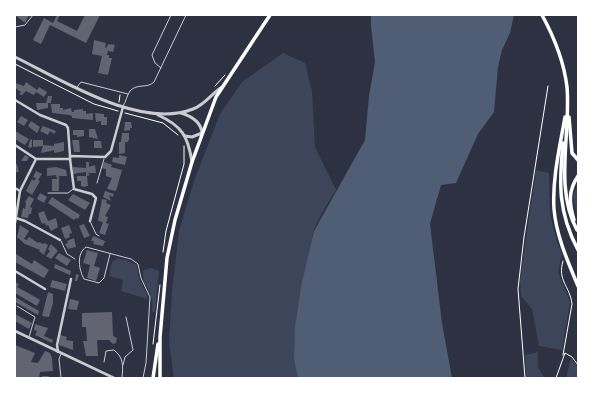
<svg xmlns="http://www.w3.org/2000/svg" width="593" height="393" viewBox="0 0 593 393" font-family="Commissioner,sans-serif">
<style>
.green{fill:#3c4559}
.water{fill:#4f5d75}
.building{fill:#626471}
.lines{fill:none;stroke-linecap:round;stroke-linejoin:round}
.path{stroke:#fff;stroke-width:1}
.service{stroke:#caccd0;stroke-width:1}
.minor{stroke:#caccd0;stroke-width:2.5}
.tertiary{stroke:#caccd0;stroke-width:3}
.secondary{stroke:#fff;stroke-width:3.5}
.primary{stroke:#fff;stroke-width:3.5}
</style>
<rect width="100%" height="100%" fill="#2d3142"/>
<g class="green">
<path d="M283,53L305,63L312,91L315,147L336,190C328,203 319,216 314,230C311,240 310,251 308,260C299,300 290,337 298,378H174L169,343L172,291L179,231L194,181L220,114L242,82Z"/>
<path d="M536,170L549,173L550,214L557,242L562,254L558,272L570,302L562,350L539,346L532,309L521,296L520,281Z"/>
<path d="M578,182V219L573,197Z"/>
<path d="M117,258L125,260L137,265L139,278L147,294V299L121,291L123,280L109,276L112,262Z"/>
<path d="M152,268L159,271L155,312H152C155,290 142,289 143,271L145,269Z"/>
<path d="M538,352V368L545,378H526L525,355Z"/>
<path d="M571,358L578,367V378H566Z"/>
</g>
<path class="water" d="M371,15H514L510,33L502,50L498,67L494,112L478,134L456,183L441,185L430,224L442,323L452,378H298L294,359L295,327L301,287L314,231L365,140L369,96L375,62L371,26Z"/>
<g class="building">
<path d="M15,15H29L25,23Z"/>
<path d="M57,15H60L57,21L77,31L85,15H100L86,43L50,25L41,44L33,40L44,18L53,23Z"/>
<path d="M94,40L106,43L105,48L107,47L108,44L115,45L113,52L108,51L107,55H109V58H112L108,75L98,73L102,56L92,54Z"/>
<path d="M26,82L37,90L39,87L47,92L44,97L36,92L34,95L26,91L22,95L19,94L21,92L15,88V83L24,86Z"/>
<path d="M48,96H52L51,103H48V108L37,110L36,103H46Z"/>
<path d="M51,104H60V108H63V110L71,108L72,112H74V110L83,109V111H86V114L93,113V120L72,118V116L69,115L52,113Z"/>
<path d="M95,113L104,114V117H107V125H101V121L96,122Z"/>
<path d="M21,116L28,120L24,126L17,122Z"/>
<path d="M31,121L40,127L37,133L28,126Z"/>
<path d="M125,122H131L132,128H130V130L124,131Z"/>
<path d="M43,126L56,131L54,134L50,131L48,135L40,131Z"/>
<path d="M89,129H95L98,139L89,137Z"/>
<path d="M73,130H84V136L77,137V135H73Z"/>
<path d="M15,131L29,139L25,145L15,139Z"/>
<path d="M122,133H129V139L128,142H125V153L119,154V142H121Z"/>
<path d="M32,139V146L31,148L28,147L30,140Z"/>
<path d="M33,140H43V146L33,147Z"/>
<path d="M72,140H79L80,152H74Z"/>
<path d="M94,141H101L102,148H94Z"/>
<path d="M64,142V151L54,153V150L51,151L41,153L43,145L54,146V144Z"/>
<path d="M25,155L29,157L27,161H21Z"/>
<path d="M119,155L127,157L125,165L112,162L113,157L119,158Z"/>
<path d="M86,162H89V167L95,165L96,173H88L90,175L87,176L88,186L84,187L81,186V181H77V176H86V172L73,174V167L86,168Z"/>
<path d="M104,162L112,165L111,167L122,170L116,191L107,189L112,178L106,176V169L102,168Z"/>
<path d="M15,164H17L19,172H15Z"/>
<path d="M56,167L66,170L67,176H59V191H52V179H57L56,175L47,176V168Z"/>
<path d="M36,171L42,174L38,180L40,181L32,195L26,191L32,179L34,181L36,178L33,177Z"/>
<path d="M105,191L114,194L113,197L109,195L111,201L103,197Z"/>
<path d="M40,193L47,197L44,203L37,199Z"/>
<path d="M73,194L90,203L85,210L68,200Z"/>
<path d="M29,196L34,199L30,207L32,208L31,214H29L28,218L21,217L23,208L25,209L26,203L25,202Z"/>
<path d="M52,197L80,215L78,219L76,218L74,220L48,203Z"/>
<path d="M102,199L107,200L106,203L111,205L105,216L108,217L106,223L109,224L105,235L99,233L103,222L98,221Z"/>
<path d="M44,211L48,221L56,218L58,227L51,231L48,225L46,226L45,223L43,224L41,222L38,213Z"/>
<path d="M84,224L90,236L84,238L79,226Z"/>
<path d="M20,225L29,231L24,239L27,240L29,237L38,243L39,242L43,244L44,243L48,245L44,255L39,251L40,250L25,244L17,237Z"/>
<path d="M69,225L72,233L69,234L70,237L65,239L61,228Z"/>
<path d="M93,236L105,241L103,246L93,244L94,241H91Z"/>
<path d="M74,238L76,247L68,249L65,244L68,243L67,241Z"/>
<path d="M51,244L58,251L51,259L46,256L50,251L48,249Z"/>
<path d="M87,250L98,253L94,266L100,268L96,281L87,278L90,265L83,263Z"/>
<path d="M59,253L71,260L67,266L55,258Z"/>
<path d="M16,254L32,264L34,260L49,270L44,278L15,262Z"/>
<path d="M55,264L71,271L70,275L54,268Z"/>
<path d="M76,274L79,275L77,281H75Z"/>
<path d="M52,280L67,284L65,291L50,287Z"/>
<path d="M15,282L19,284L17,287L37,298L40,300L37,306L15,293Z"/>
<path d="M48,292L53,294V303L49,317L42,316Z"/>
<path d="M15,297L39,311L38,315L15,302Z"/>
<path d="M70,299L79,301L77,310L68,309Z"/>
<path d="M112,312L113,336L117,338L116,343L113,344L109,340H97L98,356H86L83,341H87L86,327H82V313Z"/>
<path d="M15,314L32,323L29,329L15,321Z"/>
<path d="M35,324L48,328L44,336L53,340L52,343L35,335L37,331L34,330Z"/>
<path d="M60,335L67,337L66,340L73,341V350L59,345Z"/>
<path d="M15,345L35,353L31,362L38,363L45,351L50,353L52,358L53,371L40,372L39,378H15Z"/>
<rect x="42" y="376" width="7" height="2"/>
</g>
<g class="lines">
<g class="path">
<path d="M15,64L94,104L118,111"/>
<path d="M215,86L225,75"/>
<path d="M119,102L120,95"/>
<path d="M125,113L163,123L178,135"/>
<path d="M163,252L166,231L184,164V146"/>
<path d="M153,344L160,285"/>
<path d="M563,355L572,304C570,286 557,281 563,261"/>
<path d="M525,378L518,289L524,237L548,86"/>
<path d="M556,378L565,353L572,357L578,365"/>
</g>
<g class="service">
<path d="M15,27L25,25L33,15"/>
<path d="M161,68L155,63L152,55L171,15"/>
<path d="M77,87L81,82L128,94"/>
<path d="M123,106C126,102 127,95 130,91C137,83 147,89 154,82L186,15"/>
<path d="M97,183L104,159"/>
<path d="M48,193H68L73,189"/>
<path d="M90,221L96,234L99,236"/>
<path d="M61,241L67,254L75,259"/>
<path d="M110,254L104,278L99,283L84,279C79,270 76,254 86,247L131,259L138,264L141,278L150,297L146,363L143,378"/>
<path d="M17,306L35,317L29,337"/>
<path d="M104,362L106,351L114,350C124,358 123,366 122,378"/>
<path d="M123,365L125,357L133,350L126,317"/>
<path d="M61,378L59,359L61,354"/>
</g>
<g class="minor">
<path d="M15,100L40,115L66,125L68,128L70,156"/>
<path d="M15,145L36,159"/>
<path d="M70,159L74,189L92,194L96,198L90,221"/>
<path d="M15,188L20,191"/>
<path d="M16,218L25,221L60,240"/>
<path d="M15,223L20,191L36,159H70V156L105,157L111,151L123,107"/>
<path d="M15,271L45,289"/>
<path d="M15,331L114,378"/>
<path d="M58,352L57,345L71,279"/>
</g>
<g class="tertiary">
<path d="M15,57C62,80 140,130 193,109C205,105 212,93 222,87"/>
<path d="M181,113C191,116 201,122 202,133L192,137L185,136"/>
<path d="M158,115C182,126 188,136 192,162"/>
</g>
<g class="secondary">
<path d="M153,378L158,344"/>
<path d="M160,378V337L167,258L175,220L192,162L216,97L270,15"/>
</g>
<g class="primary">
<path d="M542,15C554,37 564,62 567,87C571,134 554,188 577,230"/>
<path d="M565,117C560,146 552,179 554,209C556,235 568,262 578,286"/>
<path d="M569,117L572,153L578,160"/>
<path d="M563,143C559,184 558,212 578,250"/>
<path d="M574,220C569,203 568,191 578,176"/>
</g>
</g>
<rect width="593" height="393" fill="none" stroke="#ffffff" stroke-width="32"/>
</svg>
